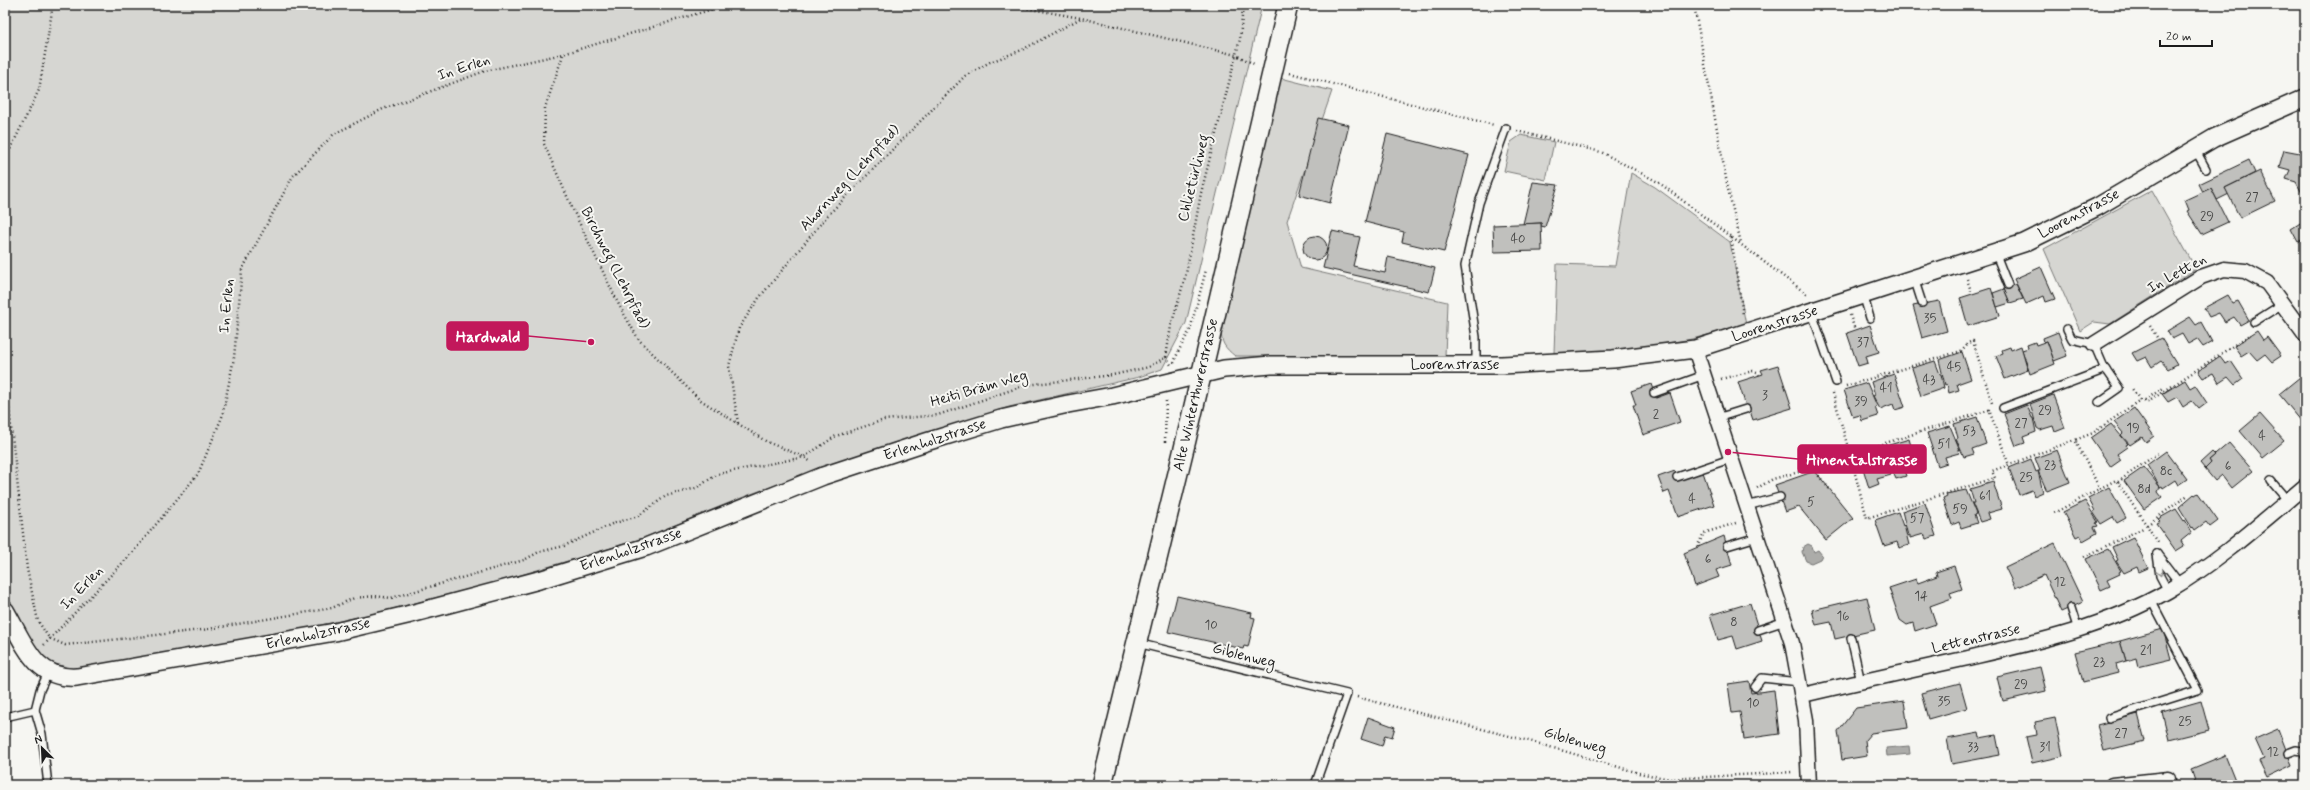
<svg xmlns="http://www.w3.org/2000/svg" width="2310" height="790" viewBox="0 0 2310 790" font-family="Mynerve,sans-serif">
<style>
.green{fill:#d6d6d2;stroke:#797977}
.water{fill:#acaca9;stroke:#727271}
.building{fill:#c0c0bd;stroke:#1c1c1c}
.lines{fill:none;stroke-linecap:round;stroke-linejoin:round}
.service-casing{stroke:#1c1c1c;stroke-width:10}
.minor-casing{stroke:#1c1c1c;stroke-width:17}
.tertiary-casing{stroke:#1c1c1c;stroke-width:20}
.secondary-casing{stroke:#1c1c1c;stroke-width:22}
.path{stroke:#1c1c1c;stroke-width:2.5;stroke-dasharray:1 3;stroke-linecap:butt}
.service{stroke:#f6f6f2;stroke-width:7}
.minor{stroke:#f6f6f2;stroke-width:14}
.tertiary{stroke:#f6f6f2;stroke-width:17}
.secondary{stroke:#f6f6f2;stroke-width:19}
.oneway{stroke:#949492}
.labels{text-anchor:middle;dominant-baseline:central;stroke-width:4;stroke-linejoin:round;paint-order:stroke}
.number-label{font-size:13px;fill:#454544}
.street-label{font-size:15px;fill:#1c1c1c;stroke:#f6f6f2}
.leader{fill:none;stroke:#c2185b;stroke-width:1.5}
.callout-dot{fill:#c2185b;stroke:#f6f6f2;stroke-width:1.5}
.callout{fill:#c2185b;stroke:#c2185b;stroke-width:1.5}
.callout-label{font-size:16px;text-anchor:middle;font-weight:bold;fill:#fff}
</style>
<rect width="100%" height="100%" fill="#f6f6f2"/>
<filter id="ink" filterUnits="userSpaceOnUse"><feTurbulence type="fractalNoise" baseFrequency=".025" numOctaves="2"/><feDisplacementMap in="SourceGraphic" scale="8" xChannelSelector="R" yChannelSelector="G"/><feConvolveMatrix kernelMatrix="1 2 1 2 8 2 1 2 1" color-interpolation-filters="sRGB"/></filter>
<g filter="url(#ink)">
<g class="green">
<path d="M5,5H1262L1186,323L1162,369L1139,377L1009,407L879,448L751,494L638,540L497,582L373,614L244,641L74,669L45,661L5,597Z"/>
<path d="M1277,77L1332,91L1287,221L1301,268L1447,302L1445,356H1235C1225,348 1221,343 1221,330Z"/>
<path d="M1521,135L1554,142L1546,180L1504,171L1511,142Z"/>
<path d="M1631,173L1655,187L1730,242L1746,325L1692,339L1612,352L1554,353L1557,264L1615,266Z"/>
<path d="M2152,190L2196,269L2110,324L2094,322L2080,331L2044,249Z"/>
</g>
<g class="water">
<path d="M1808,544L1812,546L1814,552L1818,550L1822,555L1820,559L1811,563L1806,561L1802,552L1803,547Z"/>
<path d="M1909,746L1910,754L1887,756L1886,748Z"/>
</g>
<g class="building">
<path d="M1318,118L1349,125L1330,203L1299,195Z"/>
<path d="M1387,134L1469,155L1444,252L1402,242L1404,232L1365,222Z"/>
<path d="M2284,150L2305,154V191L2302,193L2296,182L2286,179L2290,170L2279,167Z"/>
<path d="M2249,160L2255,173L2225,188L2229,194L2217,200L2211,188L2203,192L2199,184Z"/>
<path d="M2260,171L2275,201L2240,218L2225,188Z"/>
<path d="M1533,182L1558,185L1545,227L1541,226V223L1523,224Z"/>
<path d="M2211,188L2228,222L2202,234L2187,211L2189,210L2185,200Z"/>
<path d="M2305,220V238L2298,242L2291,229Z"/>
<path d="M1541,223L1542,251L1494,252L1493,225Z"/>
<path d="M1332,231L1360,237L1353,266L1385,273L1388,257L1435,268L1429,292L1323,268Z"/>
<circle cx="1315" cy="248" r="12"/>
<path d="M2041,267L2055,299L2046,302L2044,296L2026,304L2014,279Z"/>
<path d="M2016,284L2023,299L2010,303L2004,289Z"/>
<path d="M1991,288L2000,316L1968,326L1960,298Z"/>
<path d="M2004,289L2010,303L1997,307L1993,293Z"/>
<path d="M2228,295L2233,303L2238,301L2249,320L2240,325L2234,317L2225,322L2219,313L2209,317L2204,308Z"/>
<path d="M1939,301L1947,331L1922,338L1913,306Z"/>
<path d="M2190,317L2196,325L2201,322L2212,342L2203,347L2197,339L2188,344L2182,334L2172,339L2167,331Z"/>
<path d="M1870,325L1879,352L1866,356L1868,363L1858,366L1847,333Z"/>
<path d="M2257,331L2263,340L2267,337L2281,356L2272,362L2265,354L2257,360L2249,351L2241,356L2234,346Z"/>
<path d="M2058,332L2067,356L2054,361L2047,341L2044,342L2043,338Z"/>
<path d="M2161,338L2177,364L2168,369L2161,361L2152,367L2146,357L2137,361L2132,353Z"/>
<path d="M2047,341L2055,364L2030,374L2022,350L2028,348L2027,345L2035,342L2036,345Z"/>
<path d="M2021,346L2028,370L2005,379L1996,356L2003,353L2002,350L2010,347L2011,350Z"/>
<path d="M1962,352L1971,379L1957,384L1959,390L1949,393L1947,384L1945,385L1939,360Z"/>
<path d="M2220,356L2226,364L2231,361L2243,379L2235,385L2228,377L2219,383L2213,373L2203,378L2198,371Z"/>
<path d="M1935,361L1940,374H1941L1944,388L1921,396L1912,368Z"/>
<path d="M1778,365L1792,408L1753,420L1750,411L1748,412L1738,382L1763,374L1761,370Z"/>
<path d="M1894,374L1905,407L1895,410L1893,404L1880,409L1873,396L1875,395L1871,382Z"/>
<path d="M2300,377L2305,383V420L2302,422L2279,394Z"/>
<path d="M2185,380L2190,388L2195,385L2207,403L2199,409L2192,401L2183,407L2177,397L2168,402L2162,394Z"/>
<path d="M1867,383L1877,406L1875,407L1878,416L1862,421L1860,415L1853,417L1844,390Z"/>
<path d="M1651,384L1656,398L1670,393L1680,422L1643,435L1633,405H1636L1631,391Z"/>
<path d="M2053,395L2065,428L2055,432L2053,426L2040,430L2037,428L2030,404Z"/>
<path d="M2027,405L2032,418H2033L2036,432L2023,437L2025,443L2016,446L2004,414Z"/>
<path d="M2134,408L2154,436L2146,442L2142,437L2130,445L2121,435L2123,433L2114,422Z"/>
<path d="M2260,414L2284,441L2263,458L2240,431Z"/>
<path d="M1977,417L1986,444L1972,449L1974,454L1964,457L1956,439L1958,438L1954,424Z"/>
<path d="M2111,424L2128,444L2126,445L2127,447L2117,454L2121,460L2111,467L2091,438Z"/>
<path d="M1950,426L1960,450H1958L1959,453L1945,457L1947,463L1938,466L1927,433Z"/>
<path d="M1909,439L1917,466L1904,470L1906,476L1896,479L1888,461L1890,460L1886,446Z"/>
<path d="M2229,443L2253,471L2232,488L2222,475L2215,481L2205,469L2211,463L2209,460Z"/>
<path d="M1882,447L1892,472H1890L1891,475L1877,479L1879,484L1869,488L1859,455Z"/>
<path d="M2057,450L2070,482L2047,491L2038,471H2040L2035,458Z"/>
<path d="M2166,451L2187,479L2178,485L2175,480L2163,488L2162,486L2160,487L2147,465Z"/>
<path d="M2212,452L2215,455L2209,460L2211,463L2205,469L2200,463Z"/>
<path d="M2031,459L2036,472L2038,471L2043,492L2034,496L2032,490L2019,495L2009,468Z"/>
<path d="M2144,467L2160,487L2158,492L2162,497L2144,509L2124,481Z"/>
<path d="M1675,471L1678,480L1703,472L1714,505L1678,517L1669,491L1664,493L1658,477Z"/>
<path d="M1815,471L1853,518L1826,540L1799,507L1785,512L1775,485Z"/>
<path d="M1993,482L2002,509L1988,513L1990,519L1980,522L1972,503H1974L1970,489Z"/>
<path d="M2109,487L2126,518L2117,523L2113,517L2101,524L2093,512L2095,511L2088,498Z"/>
<path d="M1966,490L1976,514L1974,515L1977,523L1961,528L1959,522L1952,525L1943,498L1947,496L1946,494Z"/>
<path d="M2198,493L2218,521L2210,527L2206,522L2195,530L2193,527L2192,528L2179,507L2194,494L2195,495Z"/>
<path d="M2085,501L2098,522L2096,523L2098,526L2094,527L2097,533L2083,541L2080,535L2076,537L2063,512Z"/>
<path d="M1925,503L1936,536L1926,539L1924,534L1910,538V535L1908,536L1902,511Z"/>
<path d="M2176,509L2184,521L2185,520L2192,532L2181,541L2184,546L2176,551L2156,523L2160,521L2158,519Z"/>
<path d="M1898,512L1903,526L1904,525L1909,545L1899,548L1897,542L1884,546L1875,520Z"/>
<path d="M1724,536L1732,565L1716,570L1719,577L1695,586L1684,553Z"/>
<path d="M2133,537L2148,568L2139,572L2137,567L2124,573L2116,561L2118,560L2112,547Z"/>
<path d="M2055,543L2083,602L2061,612L2044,575L2015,588L2005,567Z"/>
<path d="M2108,549L2121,571L2119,572L2120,574L2107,580L2110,586L2101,590L2086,559Z"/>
<path d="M1954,566L1962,589L1950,593L1952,598L1930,606L1936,624L1915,631L1913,623L1907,625L1900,620L1889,588L1916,579L1918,583L1937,576L1936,572Z"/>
<path d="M1177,596L1252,613L1251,617L1255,618L1248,647L1244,646L1243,649L1168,632Z"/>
<path d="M1867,597L1875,630L1835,639L1831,622L1816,625L1812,610Z"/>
<path d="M1750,603L1762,641L1737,649L1733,636L1718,640L1710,615Z"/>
<path d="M2163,629L2171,659L2138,667L2136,658L2126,661L2120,641Z"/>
<path d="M2120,641L2126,661L2116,664L2118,673L2083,682L2075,652Z"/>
<path d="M2040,667L2046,691L2003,701L1997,677Z"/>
<path d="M1749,681L1751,693L1774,690L1779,734L1744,739L1740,712L1732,713L1728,684Z"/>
<path d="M1960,683L1967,708L1928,719L1921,693Z"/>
<path d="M1904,701L1908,728L1871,733L1865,740L1867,756L1842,760L1838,731L1856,708Z"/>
<path d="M2201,701L2209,730L2169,740L2162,712Z"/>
<path d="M2138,714L2145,741L2104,751L2097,725Z"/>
<path d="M1368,717L1395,727L1392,737L1385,735L1382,746L1361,739Z"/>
<path d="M2055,718L2063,756L2032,763L2026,737L2037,735L2035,722Z"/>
<path d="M2278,729L2292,765L2267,777L2259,761L2264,759L2255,739Z"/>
<path d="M1979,733L1980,738L1996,735L2000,755L1952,764L1947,739Z"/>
<path d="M2225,755L2237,785H2186L2195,781L2191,769Z"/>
</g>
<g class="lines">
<defs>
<g id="service">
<path d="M2195,149L2206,169"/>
<path d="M1995,252L2008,285"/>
<path d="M1914,278L1922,303"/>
<path d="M1863,294L1870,318"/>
<path d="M1812,313L1836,382"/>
<path d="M2254,322L2284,303"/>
<path d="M2067,329L2072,339L2094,344L2103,365L2119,388L2099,402"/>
<path d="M1476,365V337L1465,266L1479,203L1506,128"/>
<path d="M1654,393L1704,375"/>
<path d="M2003,408L2106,369"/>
<path d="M1717,418L1746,409"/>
<path d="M1677,477L1730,459"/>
<path d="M2271,481L2288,501"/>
<path d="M1747,506L1780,497"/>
<path d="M1727,546L1757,537"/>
<path d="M2157,554L2160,576L2168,591"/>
<path d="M2157,554L2180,584"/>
<path d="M2071,608L2078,630"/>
<path d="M1758,630L1785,621"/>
<path d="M1851,638L1861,682"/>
<path d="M1137,643L1347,694L1315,785"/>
<path d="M1755,687L1762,678L1800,682"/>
<path d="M35,710L42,734L48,785"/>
<path d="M5,717L35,710L40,690L48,673"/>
<path d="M2109,718L2198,690L2151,600"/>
<path d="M2288,753L2296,750L2302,751L2305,756"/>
</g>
<g id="minor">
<path d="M2094,344L2201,277L2224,269L2245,271L2267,283L2305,335"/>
<path d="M1695,349L1792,643L1806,720L1809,785"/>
<path d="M1803,695C1858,682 1913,670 1968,658C2038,642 2105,627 2168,591C2218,562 2261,523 2305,486"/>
<path d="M2112,785L2168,779"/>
</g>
<path id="tertiary" d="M5,610C24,642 34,680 77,677L335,632L407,615L539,580L646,547L823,476L926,442L1001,419L1068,404L1112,396L1224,369L1271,365H1502L1613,359L1695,349L2024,243L2097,207L2214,138L2305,98"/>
<path id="secondary" d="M1102,785L1186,440L1288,5"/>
</defs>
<use href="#service" class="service-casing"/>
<use href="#minor" class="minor-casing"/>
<use href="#tertiary" class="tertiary-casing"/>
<use href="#secondary" class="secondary-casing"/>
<g class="path">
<path d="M1008,5L1081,18L1236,55L1256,65"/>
<path d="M1694,5L1728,189L1741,243"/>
<path d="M563,55L545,108L544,144L574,212L620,307L639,340L699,399L767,442L804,457L811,462"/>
<path d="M1290,73L1494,125"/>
<path d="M1517,131L1601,152L1658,182L1808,295"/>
<path d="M5,164L7,156L39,90L53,5"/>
<path d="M1731,237L1743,315"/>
<path d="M1967,279L1971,291"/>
<path d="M1850,315L1855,330"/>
<path d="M2150,326L2158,339"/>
<path d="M1166,357L1171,326L1186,274L1201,193L1240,39L1243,5"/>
<path d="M1166,357L1171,365"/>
<path d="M1174,363L1178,352L1190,330L1206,270"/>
<path d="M5,373L27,569L38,621L49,638L65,645L202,630L332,608L354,598L375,596L391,598L524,560L539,552L564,546L612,524L638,516L666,496L696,488L718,474L804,457L836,436L884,420L938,415L1026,385L1113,375L1149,367L1166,357"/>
<path d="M1721,379L1753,371L1757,372L1759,375"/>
<path d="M1846,386L1961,351L1968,343L1973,341L1992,403"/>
<path d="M1833,393L1867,518L1995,478L1992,471L2075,440"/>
<path d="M2140,400L2148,402L2251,334"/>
<path d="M2145,400L2165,387"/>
<path d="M738,423L729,366L739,328L759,298L828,215L965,76L990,62L1022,50L1081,18"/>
<path d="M1165,442L1166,399"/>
<path d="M1851,454L1989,410L2009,465"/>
<path d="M2118,482L2158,453"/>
<path d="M1757,488L1773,479L1810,469L1814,470L1831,491"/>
<path d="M2100,489L2075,440L2093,433L2140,400L2131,387"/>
<path d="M2054,513L2116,480L2158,542"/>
<path d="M2147,525L2188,495"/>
<path d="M1699,547L1698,545L1704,533L1736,523"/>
<path d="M2084,557L2145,527"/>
<path d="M44,645L133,552L198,474L222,417L234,358L242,270L293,176L334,134L383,109L485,71L563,54L726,5"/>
<path d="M1357,697L1533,742L1639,773L1670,779L1793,772"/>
</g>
<use href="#service" class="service"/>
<use href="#minor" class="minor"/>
<use href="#tertiary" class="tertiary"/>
<use href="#secondary" class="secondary"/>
</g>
<defs><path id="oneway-chevron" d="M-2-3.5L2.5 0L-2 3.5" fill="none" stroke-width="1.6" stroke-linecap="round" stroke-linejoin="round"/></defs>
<use class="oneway" href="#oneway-chevron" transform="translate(2160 573) rotate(76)"/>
</g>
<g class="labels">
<g class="number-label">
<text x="2252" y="197">27</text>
<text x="2207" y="216">29</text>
<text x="1518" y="239">40</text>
<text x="1930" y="318">35</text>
<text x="1863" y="342">37</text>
<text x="1954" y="367">45</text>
<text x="1929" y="380">43</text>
<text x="1886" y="388">41</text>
<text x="1765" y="395">3</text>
<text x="1861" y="401">39</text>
<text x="2045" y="410">29</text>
<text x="1656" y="414">2</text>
<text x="2021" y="423">27</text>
<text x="2133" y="428">19</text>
<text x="1969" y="431">53</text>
<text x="2262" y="436">4</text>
<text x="1944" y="444">51</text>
<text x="2050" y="465">23</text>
<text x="2228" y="466">6</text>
<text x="2166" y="471">8c</text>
<text x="2026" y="477">25</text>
<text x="2144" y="489">8d</text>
<text x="1985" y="496">61</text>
<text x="1692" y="499">4</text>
<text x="1811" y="502">5</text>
<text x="1960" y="509">59</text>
<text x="1917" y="518">57</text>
<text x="1708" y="559">6</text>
<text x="2060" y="582">12</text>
<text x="1921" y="596">14</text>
<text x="1843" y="616">16</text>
<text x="1734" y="622">8</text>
<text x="1211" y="625">10</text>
<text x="2146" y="650">21</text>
<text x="2099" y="662">23</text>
<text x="2021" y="684">29</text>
<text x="1944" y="701">35</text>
<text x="1753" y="703">10</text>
<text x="2185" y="721">25</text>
<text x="2121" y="733">27</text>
<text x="1973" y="747">33</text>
<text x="2045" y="747">31</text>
<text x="2273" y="752">12</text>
</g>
<g class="street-label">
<text transform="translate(464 68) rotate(-18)">In Erlen</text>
<text transform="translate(850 178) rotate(-47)">Ahornweg (Lehrpfad)</text>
<text transform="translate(1194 178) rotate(-76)">Chlietürliweg</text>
<text transform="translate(2079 214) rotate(-28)">Loorenstrasse</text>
<text transform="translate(615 268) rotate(63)">Birchweg (Lehrpfad)</text>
<text transform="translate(2177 274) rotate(-29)">In Letten</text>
<text transform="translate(227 306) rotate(-85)">In Erlen</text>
<text transform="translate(1775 324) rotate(-18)">Loorenstrasse</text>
<text x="1455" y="365">Loorenstrasse</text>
<text transform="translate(979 389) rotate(-16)">Heiti Bräm Weg</text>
<text transform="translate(1196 395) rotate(-77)">Alte Winterthurerstrasse</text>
<text transform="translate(935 440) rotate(-18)">Erlenholzstrasse</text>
<text transform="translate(631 550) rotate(-19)">Erlenholzstrasse</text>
<text transform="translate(82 588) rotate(-46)">In Erlen</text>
<text transform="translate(318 634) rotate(-12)">Erlenholzstrasse</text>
<text transform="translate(1976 639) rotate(-13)">Lettenstrasse</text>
<text transform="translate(1244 656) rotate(14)">Giblenweg</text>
<text transform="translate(1575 741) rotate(16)">Giblenweg</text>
</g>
</g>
<path class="leader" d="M591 342L528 336M1728 452L1798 459"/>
<g class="callout-dot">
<circle cx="591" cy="342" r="4"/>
<circle cx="1728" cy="452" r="4"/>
</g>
<g class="callout">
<rect x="447" y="322" width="81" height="28" rx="4"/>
<rect x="1798" y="445" width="128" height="28" rx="4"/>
</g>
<g class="callout-label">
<text x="488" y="342">Hardwald</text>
<text x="1862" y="465">Hinentalstrasse</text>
</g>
<rect width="2310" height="790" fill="none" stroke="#f6f6f2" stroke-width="20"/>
<rect x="10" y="10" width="2290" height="770" fill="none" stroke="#1c1c1c" stroke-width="1.5" filter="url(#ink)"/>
<g transform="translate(42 748) rotate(336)" stroke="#f6f6f2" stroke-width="3" paint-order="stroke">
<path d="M0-3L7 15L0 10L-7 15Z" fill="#1c1c1c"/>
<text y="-6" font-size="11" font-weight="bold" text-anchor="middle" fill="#1c1c1c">N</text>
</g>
<path d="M2160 40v6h52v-6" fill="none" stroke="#1c1c1c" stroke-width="2"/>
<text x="2166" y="40" font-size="12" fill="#1c1c1c" stroke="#f6f6f2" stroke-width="3" paint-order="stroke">20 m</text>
</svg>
